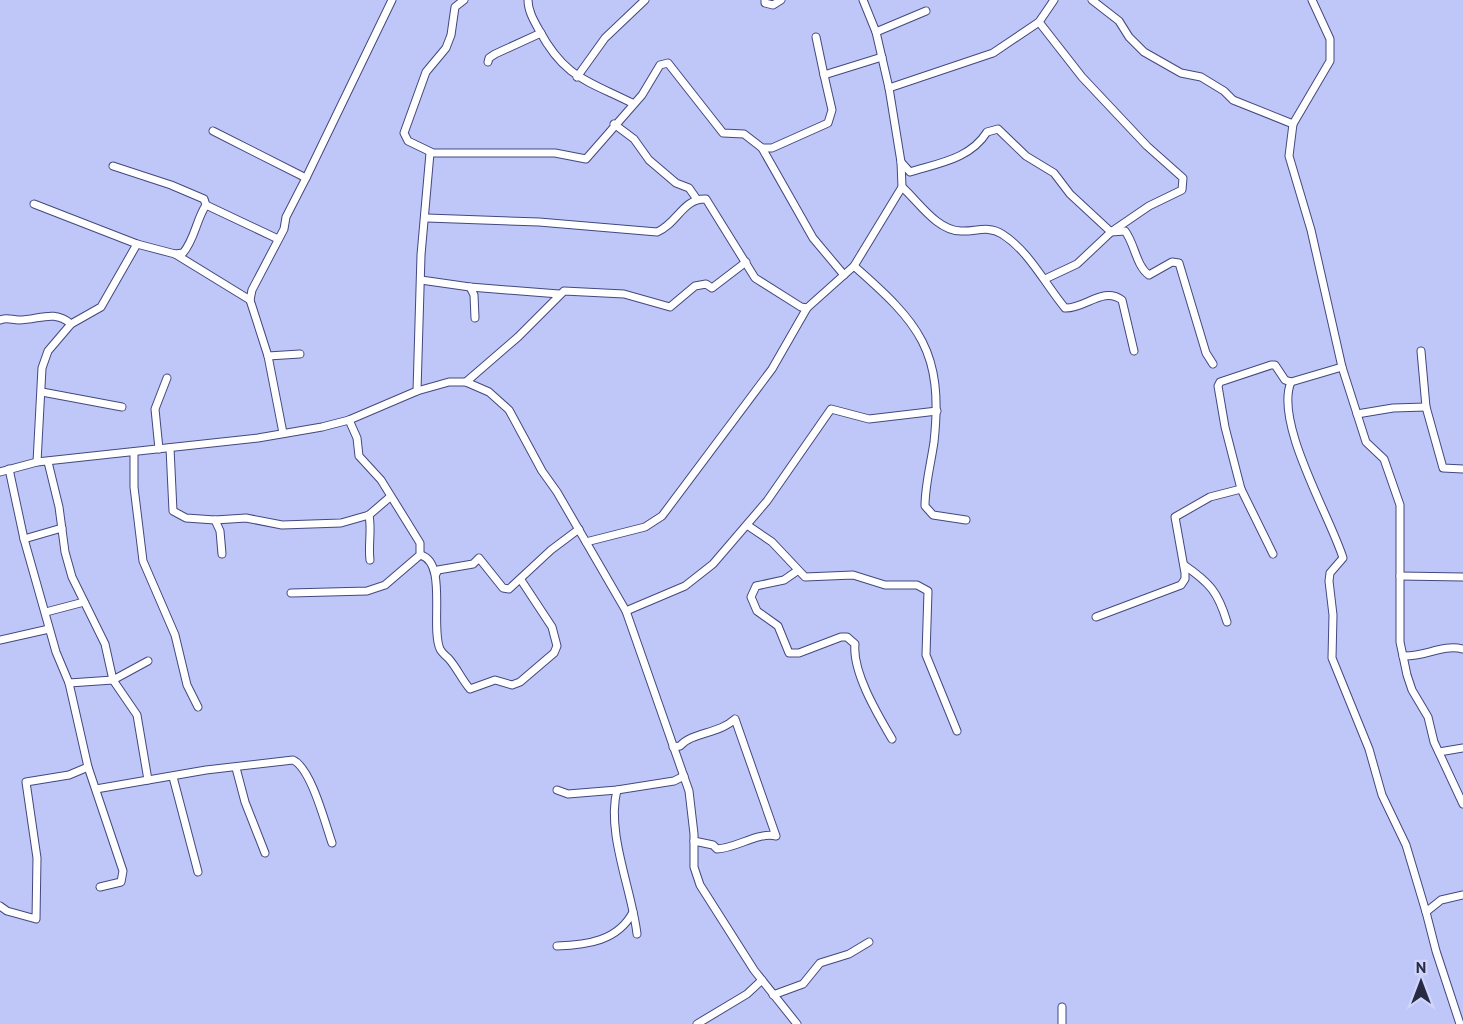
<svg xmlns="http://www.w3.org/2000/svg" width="1463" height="1024" viewBox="0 0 1463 1024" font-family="'PT Sans',sans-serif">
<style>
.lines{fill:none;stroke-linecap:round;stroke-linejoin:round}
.street-casing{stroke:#43487e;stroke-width:9}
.street{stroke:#fff;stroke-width:7}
</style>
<rect width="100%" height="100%" fill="#bfc7f9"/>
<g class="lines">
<defs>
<g id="street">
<path d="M464,0L455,7L451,35L446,48L426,72L404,133L408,141L433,153H555L586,159L642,95L660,65L668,63L723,133L744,134L762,148H772L828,123L832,110L824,75"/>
<path d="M528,0C528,11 534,21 539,30C565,78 586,80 632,103"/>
<path d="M765,0V3L773,5L781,0"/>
<path d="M1092,0L1119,21L1129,37L1144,52L1181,73L1201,77L1224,91L1233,100L1293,124"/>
<path d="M1312,0L1330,39V61L1293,124L1289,156L1311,230L1342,367L1366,442L1384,459L1400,505V642L1407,675L1412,690L1428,717L1434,742L1463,804"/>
<path d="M1039,22L1082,77L1147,146L1183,178L1182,190L1149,206L1111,232L1077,264L1045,279"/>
<path d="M876,32L926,11"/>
<path d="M816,37L824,75L882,57"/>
<path d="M488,62L489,58L495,54L541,33"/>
<path d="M577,77L605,38L645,0"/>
<path d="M889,88L993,53L1039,22L1054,0"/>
<path d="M614,124L634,139L649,160L676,183L689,188L696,198"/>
<path d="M213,131L306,178L286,217L284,229L252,290L250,300L268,356L283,433"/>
<path d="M762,148L813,238L844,275"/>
<path d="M901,162L910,172C939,163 970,159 987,132L998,129L1026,156L1054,173L1070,194L1111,232L1125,231C1135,244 1136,266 1149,275L1172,262L1179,263L1206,353L1213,364"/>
<path d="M113,166L171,185L204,199L206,205L278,239"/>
<path d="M306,178L392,0"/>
<path d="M902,187C918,201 937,231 961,231C975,232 988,225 1002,234C1029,251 1045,284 1065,308C1085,309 1103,286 1122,300L1134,351"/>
<path d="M34,204L137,244"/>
<path d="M427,218L539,222L657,232C677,224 683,198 706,199L755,278L801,307L807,308L854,266L902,187L901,162L889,88L876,32L863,0"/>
<path d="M175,254L250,300"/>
<path d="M854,266C919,323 944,351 934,442C931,463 925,485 925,506L933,515L966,520"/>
<path d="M421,280L470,287L559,294"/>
<path d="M470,287L474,295L475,318"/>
<path d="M0,320C7,317 12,320 19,320C39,320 54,309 71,324"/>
<path d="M1421,351L1426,407L1443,468L1463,469"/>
<path d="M268,356L300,354"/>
<path d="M466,382L518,337L564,291L624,294L670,307L695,286L706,284L712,288L746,262"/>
<path d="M1291,382C1274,423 1330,516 1343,558L1330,573L1329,581L1333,615L1332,658L1369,749L1382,795L1406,845L1426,912"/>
<path d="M417,391L421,255L430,153"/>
<path d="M42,392L122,407"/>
<path d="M1357,414L1393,408L1426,407"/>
<path d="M170,448L173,511L186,518L215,520L246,518L282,525L341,523L369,515L390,497"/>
<path d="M159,449L155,409L167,378"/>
<path d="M134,453V487L143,561L175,635L187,685L198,707"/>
<path d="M37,462L42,368L48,351L71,324L101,307L137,244L175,254L183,253C195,239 196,220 206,205"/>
<path d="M48,462L59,507L65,552L72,577L105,644L113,680L137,715L148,780"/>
<path d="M9,469L24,539L56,652L69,683L88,767L123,871L121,882L100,887"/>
<path d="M0,472L37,462L258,438L322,427L349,420L417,391L449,382H466L489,392L509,410L542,471L557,492L626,611L689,791L694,834V867L700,885L754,970L797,1024"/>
<path d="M1241,489L1273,554"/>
<path d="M369,515C372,531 368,544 370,560"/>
<path d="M215,520L220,531L222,554"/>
<path d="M747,525L772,542L805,577L853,575L885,585H917L928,591L926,655L957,731"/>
<path d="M24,539L62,528"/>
<path d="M586,542L645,527L662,516L772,369L807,308"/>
<path d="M420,555C448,561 430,627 440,649C442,653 446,656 449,659C457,668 462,680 470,689L495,680L512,685L520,682L554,653L557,646L552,627L521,580"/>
<path d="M1184,565C1210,583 1218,592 1227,622"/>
<path d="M797,571L784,580L756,586L751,597L757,611L778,626L789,653H799L841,637H847L855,644C852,672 878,715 892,739"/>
<path d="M436,574L438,570L473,564L479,558L503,588L509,589L551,550L579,529"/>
<path d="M1400,576L1463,577"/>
<path d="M291,593L367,591L385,585L420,555V543L381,480L359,456L357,438L349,420"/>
<path d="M626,611L685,586L713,564L767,501L831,409L869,419L937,411"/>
<path d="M46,612L84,602"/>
<path d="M1096,617L1181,585L1185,579V573L1175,517L1210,497L1241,489L1225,427L1218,386L1220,382L1271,365H1275L1285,380L1291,382L1342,367"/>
<path d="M0,640L49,629"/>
<path d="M1403,656C1425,657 1442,644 1463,649"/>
<path d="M69,683L113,680L148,661"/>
<path d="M673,747L680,746C692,732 719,734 735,719L776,836C757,832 737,848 717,849L713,845L694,841"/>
<path d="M1439,752L1463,748"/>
<path d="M236,768L245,802L265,853"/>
<path d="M173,777L198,872"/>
<path d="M96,789L206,770L293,760C311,768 325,823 332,843"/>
<path d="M557,790L568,794L617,790L674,781L684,776"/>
<path d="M617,790C606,833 632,890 637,934"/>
<path d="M0,906L7,911L36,919L37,858L26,782L69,775L88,767"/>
<path d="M557,946C587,945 618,941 633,912"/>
<path d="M773,995L803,984L820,963L849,954L869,942"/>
<path d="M1062,1007V1024"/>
<path d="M697,1024L747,994L762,980"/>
<path d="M1460,1024L1436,951L1426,912L1441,900L1463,895"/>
</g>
</defs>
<use href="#street" class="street-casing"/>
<use href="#street" class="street"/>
</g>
<g transform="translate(1421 982)" stroke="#cfd5fb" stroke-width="4.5" paint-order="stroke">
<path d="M0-4.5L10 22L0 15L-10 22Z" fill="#282a43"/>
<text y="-9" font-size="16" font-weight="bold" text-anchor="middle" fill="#282a43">N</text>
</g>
</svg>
